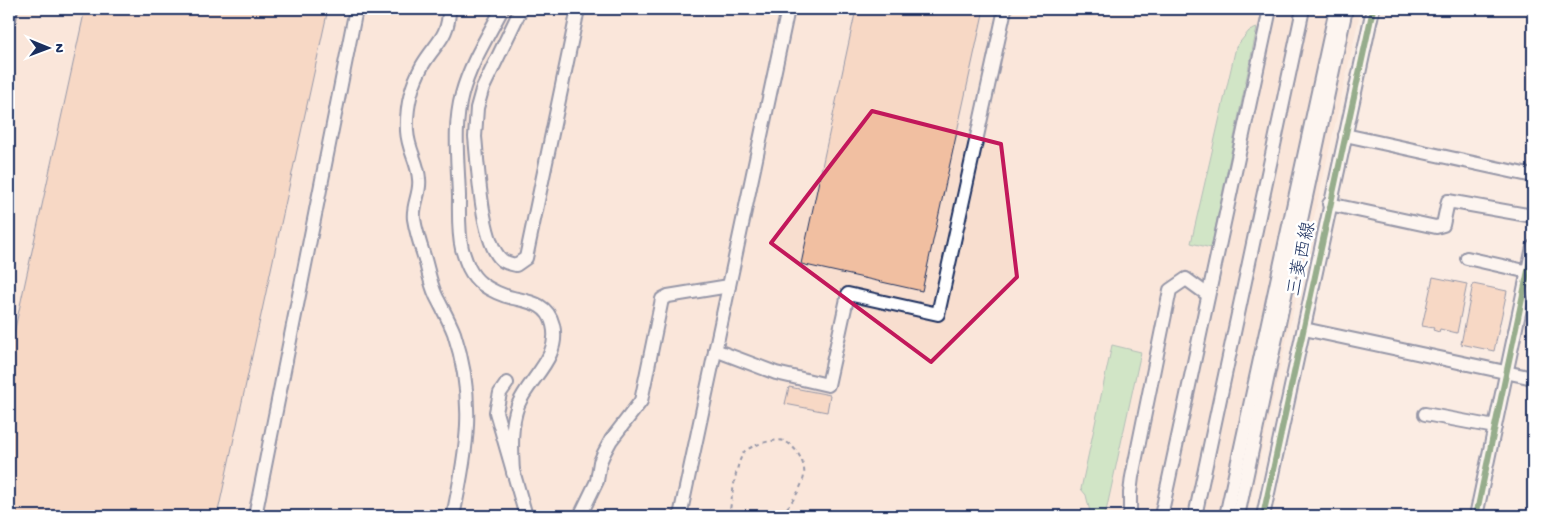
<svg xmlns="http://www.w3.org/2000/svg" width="1542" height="525" viewBox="0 0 1542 525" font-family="'Gochi Hand','Klee One',sans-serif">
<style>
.built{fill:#f8decf}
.green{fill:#9edba2;stroke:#5c8580}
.building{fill:#f1bfa1;stroke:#1b2f5e}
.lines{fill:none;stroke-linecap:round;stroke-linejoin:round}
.minor-casing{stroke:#1b2f5e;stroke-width:16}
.path{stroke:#1b2f5e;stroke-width:2;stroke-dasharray:4 4;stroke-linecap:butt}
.minor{stroke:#fff;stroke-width:12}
.cycleway-casing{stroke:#fff;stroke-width:9}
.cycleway{stroke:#1b5e20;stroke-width:6}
.marked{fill:none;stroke:#c2185b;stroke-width:4;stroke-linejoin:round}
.labels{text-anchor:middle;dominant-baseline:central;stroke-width:5;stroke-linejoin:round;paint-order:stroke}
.street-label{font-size:19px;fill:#1b2f5e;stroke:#fff}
</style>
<rect width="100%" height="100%" fill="#fbece3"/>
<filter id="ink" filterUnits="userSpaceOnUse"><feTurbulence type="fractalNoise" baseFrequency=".02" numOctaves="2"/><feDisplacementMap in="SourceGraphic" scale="10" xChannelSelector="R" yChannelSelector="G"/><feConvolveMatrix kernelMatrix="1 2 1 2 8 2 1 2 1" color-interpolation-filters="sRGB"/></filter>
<g filter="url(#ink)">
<path class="built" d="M9,9H1361L1247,516H9Z"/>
<g class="green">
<path d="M1257,28L1211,248L1191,243L1236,47L1249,31Z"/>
<path d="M1112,345L1141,352L1105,516H1091L1086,495L1081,489Z"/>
</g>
<g class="building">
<path d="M85,9H328L217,516H9V356Z"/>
<path d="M856,9H984L922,291L801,264Z"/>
<path d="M1433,277L1467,284L1457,333L1440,329L1439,332L1433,330L1434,328L1422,326Z"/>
<path d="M1473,284L1507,291L1494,351L1461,344Z"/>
<path d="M789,387L830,395L827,412L785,404Z"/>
</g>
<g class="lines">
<defs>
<g id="minor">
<path d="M449,9C449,38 435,43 422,66C411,86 406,108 407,131C408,150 418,162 419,179C421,193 412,205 414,219C416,232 420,244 424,256C428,269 430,283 436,296C442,308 449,320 454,333C476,399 467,451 453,516"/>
<path d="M502,9C488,36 470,64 462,94C453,127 458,162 459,196C459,213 458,232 462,249C466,262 470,275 482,284C490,290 503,296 513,298C531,302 548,304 553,325C561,358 529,378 518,405C510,427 512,451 513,473"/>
<path d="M521,9L482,90L477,108L475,137C478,164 481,243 502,260C506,263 511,264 516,265L526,258L578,9"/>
<path d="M9,20L11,9"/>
<path d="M1345,135L1533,176"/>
<path d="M1329,204L1436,227L1443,225L1448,201L1533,216"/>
<path d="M1467,258L1533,273"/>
<path d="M1304,329L1533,378"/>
<path d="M715,350L776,373L828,385L848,294L938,314L1005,9"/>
<path d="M507,383L500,393L496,412L526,516"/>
<path d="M1425,414L1495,427"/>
<path d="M255,516L356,9"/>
<path d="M580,516L597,481L600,462L604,453L611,440L641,401L662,299L668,296L729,286"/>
<path d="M680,516L788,9"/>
<path d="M1130,516V493L1132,477L1170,290L1186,279L1208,295"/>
<path d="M1161,516L1270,9"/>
<path d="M1195,516L1303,9"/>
<path d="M1226,516L1336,9"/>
<path d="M1238,516L1346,9"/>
<path d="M1263,516L1373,9"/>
<path d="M1476,516L1533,247"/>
</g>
</defs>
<use href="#minor" class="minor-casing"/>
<path class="path" d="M729,516C732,500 735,465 744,452C751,445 775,438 784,441C796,446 806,463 804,476C801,491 790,504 781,516"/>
<use href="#minor" class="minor"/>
<defs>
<g id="cycleway">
<path d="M1263,516L1373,9"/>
<path d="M1476,516L1533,247"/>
</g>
</defs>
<use href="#cycleway" class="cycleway-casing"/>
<use href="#cycleway" class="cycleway"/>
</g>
</g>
<path d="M0 0H1542V525H0ZM872,111L1001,144L1017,277L931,362L771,243Z" fill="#fbece3" fill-opacity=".55" fill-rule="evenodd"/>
<path class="marked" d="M872,111L1001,144L1017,277L931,362L771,243Z"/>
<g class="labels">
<g class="street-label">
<text transform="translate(1303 259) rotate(-78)">三菱西線</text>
</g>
</g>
<rect width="1542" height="525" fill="none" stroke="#fff" stroke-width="30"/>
<rect x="15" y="15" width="1512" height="495" fill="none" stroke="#1b2f5e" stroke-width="2" filter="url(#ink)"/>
<g transform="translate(48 48) rotate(91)" stroke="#ffffff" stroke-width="4" paint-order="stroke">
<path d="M0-4L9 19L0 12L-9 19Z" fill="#1b2f5e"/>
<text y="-8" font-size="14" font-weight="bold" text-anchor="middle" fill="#1b2f5e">N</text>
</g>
</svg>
